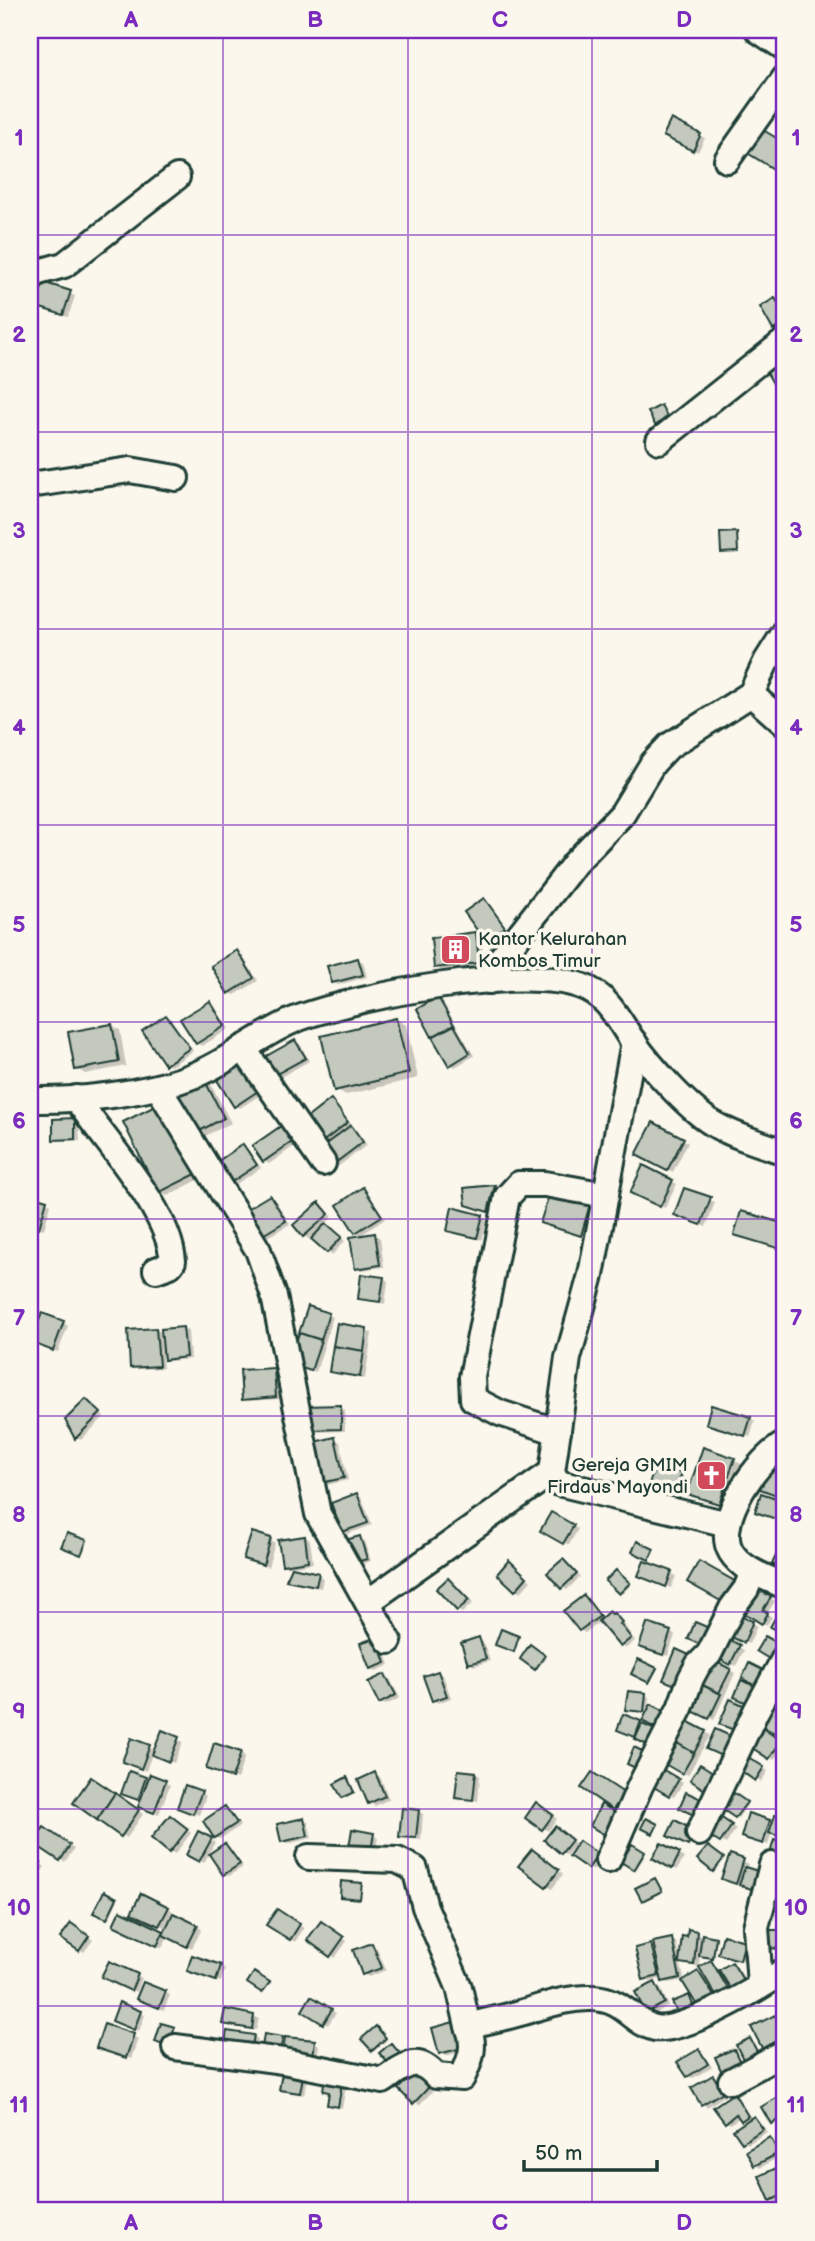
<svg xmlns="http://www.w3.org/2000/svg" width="815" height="2241" viewBox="0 0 815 2241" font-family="'Balsamiq Sans',sans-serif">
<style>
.shadow{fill:#0003}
.building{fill:#c4c9be;stroke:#1f3d34;stroke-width:2}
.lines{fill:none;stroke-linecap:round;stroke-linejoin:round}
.minor-casing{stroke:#1f3d34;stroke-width:30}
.minor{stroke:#fbf7ec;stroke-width:24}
.grid{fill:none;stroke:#7b2cbf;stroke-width:2;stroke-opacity:0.55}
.labels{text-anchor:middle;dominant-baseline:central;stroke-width:7;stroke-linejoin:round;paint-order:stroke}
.poi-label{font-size:19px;fill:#1f3d34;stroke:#fbf7ec;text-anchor:start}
.neatline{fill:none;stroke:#7b2cbf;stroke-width:2.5}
.grid-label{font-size:23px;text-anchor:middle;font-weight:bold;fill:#7b2cbf}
</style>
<rect width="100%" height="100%" fill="#fbf7ec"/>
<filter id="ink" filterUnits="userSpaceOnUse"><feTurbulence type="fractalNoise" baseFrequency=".0143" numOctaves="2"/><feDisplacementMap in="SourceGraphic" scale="14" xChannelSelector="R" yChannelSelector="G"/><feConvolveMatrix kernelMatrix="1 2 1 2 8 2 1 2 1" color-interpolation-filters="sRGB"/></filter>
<g filter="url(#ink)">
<g class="shadow">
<path d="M672,122L705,138L698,152L665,135Z"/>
<path d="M759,129L785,144V166L782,172L746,150Z"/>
<path d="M43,284L75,296L68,317L41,308Z"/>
<path d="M775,300L780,303L785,312V328L779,332L774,329Z"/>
<path d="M783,356L785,358L784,393L779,390Z"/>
<path d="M484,900L489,903L508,930L491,943L486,940Z"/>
<path d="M476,934L481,937L484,965L441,970L436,967Z"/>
<path d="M237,952L242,955L258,981L235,995L230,993Z"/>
<path d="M358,960L363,962L367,977L338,985L333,982Z"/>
<path d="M438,999L442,1001L474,1056L455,1067L450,1064Z"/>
<path d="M210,1003L214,1005L229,1029L202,1046L197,1043Z"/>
<path d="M166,1017L171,1019L193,1051L171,1066L166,1064Z"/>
<path d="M396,1019L406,1025L418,1078L346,1095L336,1089Z"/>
<path d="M112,1025L120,1030L126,1066L85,1074L77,1069Z"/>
<path d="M30,1036L40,1039L38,1067H30Z"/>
<path d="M295,1042L300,1044L309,1061L279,1078L274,1075Z"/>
<path d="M215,1073L265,1092L240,1108L235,1105Z"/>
<path d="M203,1079L211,1084L231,1123L203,1137L195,1133Z"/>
<path d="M331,1101L336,1104L352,1126L350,1127L356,1130L367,1145L336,1168L331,1165L321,1142Z"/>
<path d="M74,1120L79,1123L80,1141H60L55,1139Z"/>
<path d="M125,1123L206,1176L167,1196L159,1191Z"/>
<path d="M653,1124L688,1142L673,1172L638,1154Z"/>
<path d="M281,1128L286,1131L296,1145L269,1164L264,1161L254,1147Z"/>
<path d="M243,1146L248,1149L261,1168L230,1188L225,1185Z"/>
<path d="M644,1168L677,1184L665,1208L632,1192Z"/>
<path d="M495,1187L499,1189L493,1213L467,1204L466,1190Z"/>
<path d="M363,1189L368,1192L385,1219L361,1235L357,1232Z"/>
<path d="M685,1190L715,1202L706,1227L681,1217Z"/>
<path d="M551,1194L594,1209L586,1237L547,1225Z"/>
<path d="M30,1197L51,1204L44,1229L30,1225Z"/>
<path d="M270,1197L275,1200L290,1224L262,1240Z"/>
<path d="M319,1204L333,1217L325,1224L345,1241L332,1255L311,1237L309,1239L304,1236Z"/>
<path d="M742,1213L785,1226V1251L740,1237Z"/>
<path d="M482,1216L487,1219L482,1240L449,1230Z"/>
<path d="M375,1235L380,1238L384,1267L361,1270L356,1267Z"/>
<path d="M383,1278L388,1281L385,1304L360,1298Z"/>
<path d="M309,1309L333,1317L316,1372L296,1366Z"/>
<path d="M63,1323L68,1326L58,1352L37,1344Z"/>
<path d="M338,1325L372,1333L365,1379L331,1371Z"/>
<path d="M183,1328L188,1331L190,1359L170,1361L162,1356L163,1368L137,1369L132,1367L156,1329L163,1334Z"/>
<path d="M274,1370L279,1373L280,1399L248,1401L243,1398Z"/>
<path d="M91,1404L104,1417L81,1440L77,1438L67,1420Z"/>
<path d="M340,1407L345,1410V1431L311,1432Z"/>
<path d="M750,1418L755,1421L750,1437L713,1426Z"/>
<path d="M335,1439L340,1442L348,1480L322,1486Z"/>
<path d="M785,1453V1471L774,1465Z"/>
<path d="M734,1460L741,1464L727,1507L689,1493Z"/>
<path d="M681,1475L686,1478L673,1507L651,1498Z"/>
<path d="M357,1495L362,1498L372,1525L348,1534L343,1531Z"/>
<path d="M762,1495L785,1503L784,1522L761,1514Z"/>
<path d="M552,1514L578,1529L569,1545L543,1530Z"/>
<path d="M253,1534L275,1543L268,1567L250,1561Z"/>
<path d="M305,1537L310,1540L313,1563L289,1567L284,1564Z"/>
<path d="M360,1538L365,1541L371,1561L355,1566Z"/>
<path d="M563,1561L580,1577L567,1590L562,1587Z"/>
<path d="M514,1565L531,1581L521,1592L516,1589Z"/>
<path d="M618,1573L631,1585L622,1594L607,1581Z"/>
<path d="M671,1573L676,1576L671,1588L645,1578Z"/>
<path d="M319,1575L323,1578L321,1588L288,1579Z"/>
<path d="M449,1580L473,1603L462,1613L458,1610Z"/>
<path d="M753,1588L775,1601L767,1614L772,1617L767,1625L740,1609Z"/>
<path d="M584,1597L589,1600L603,1619L614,1615L619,1617L635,1641L625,1649L600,1621L585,1633L580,1630Z"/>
<path d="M737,1617L757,1626L749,1644L734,1637Z"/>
<path d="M670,1633L675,1635L668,1656L646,1649Z"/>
<path d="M478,1639L483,1642L490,1661L474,1666L470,1663Z"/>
<path d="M724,1640L744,1650L736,1666L716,1656Z"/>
<path d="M382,1642L390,1665L376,1671L371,1668Z"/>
<path d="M530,1646L546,1658L537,1669L522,1658Z"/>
<path d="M709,1660L735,1673L714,1720L687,1706Z"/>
<path d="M438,1673L443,1675L451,1698L438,1703L433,1700Z"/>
<path d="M385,1676L390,1679L400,1698L386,1705L381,1703Z"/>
<path d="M646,1695L650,1698L649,1705L674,1718L632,1711L627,1709Z"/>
<path d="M682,1720L710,1735L688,1775L660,1760Z"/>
<path d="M761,1729L785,1745L774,1760L751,1745Z"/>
<path d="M162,1733L183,1742L174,1763L152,1754L146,1771L129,1764L149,1747L155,1751Z"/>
<path d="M240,1753L245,1756L237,1779L208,1769Z"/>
<path d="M746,1757L768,1771L761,1782L739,1768Z"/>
<path d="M658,1768L683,1783L674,1797L649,1782Z"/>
<path d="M475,1773L480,1776L478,1801L457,1797Z"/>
<path d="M375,1774L380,1777L389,1799L375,1806L370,1803Z"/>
<path d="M151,1776L170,1785L159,1814L144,1809L142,1801L128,1796L145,1779L149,1781Z"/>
<path d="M96,1782L143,1814L127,1838L75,1803Z"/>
<path d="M201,1793L206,1796L199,1815L184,1810Z"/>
<path d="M734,1795L748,1804L738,1818L725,1808Z"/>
<path d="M541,1807L557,1819L548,1831L528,1817Z"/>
<path d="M225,1808L230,1811L240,1826L220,1839L215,1837Z"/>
<path d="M419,1812L423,1814L421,1840L401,1836Z"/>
<path d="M717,1817L736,1829L726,1844L707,1833Z"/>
<path d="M776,1817L785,1820V1838L772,1833L768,1845L748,1839L769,1822L774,1824Z"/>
<path d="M303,1819L308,1822L312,1838L287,1844L282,1841Z"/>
<path d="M175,1820L191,1833L175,1854L170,1851Z"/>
<path d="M44,1830L74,1849L65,1862L35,1843Z"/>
<path d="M560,1831L576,1844L567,1855L562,1852Z"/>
<path d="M199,1833L215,1842L204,1863L188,1854Z"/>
<path d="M373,1835L378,1838L374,1858L350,1852Z"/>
<path d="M580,1844L602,1858L593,1870L589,1867Z"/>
<path d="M225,1845L230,1848L243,1867L229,1876L224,1874Z"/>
<path d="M662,1845L684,1858L677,1870L655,1858Z"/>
<path d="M633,1847L646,1854L636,1870L623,1862Z"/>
<path d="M537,1854L563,1874L552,1889L521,1866Z"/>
<path d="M30,1855L45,1867L30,1885Z"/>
<path d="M731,1857L748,1864L746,1869L763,1893L728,1881Z"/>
<path d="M784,1867H785V1885L780,1882Z"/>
<path d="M655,1880L663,1892L645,1901L643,1900Z"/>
<path d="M104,1894L118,1900L109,1919L96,1912Z"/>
<path d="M168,1908L173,1911L171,1914L202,1929L192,1948L168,1936L162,1948L120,1927L121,1913L165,1934L168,1929L133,1912Z"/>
<path d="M784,1909H785V1922L780,1921Z"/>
<path d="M278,1911L304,1928L295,1942L269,1925Z"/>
<path d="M326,1926L347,1941L335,1958L331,1955Z"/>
<path d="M76,1928L93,1940L84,1952L80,1950Z"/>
<path d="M696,1932L701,1936L717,1939L714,1957L700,1955L699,1967L680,1962L685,1982L698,1973L707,1978L711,1962L720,1972L732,1964L737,1967L749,1986L738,1992L729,1987L734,1996L699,2005L683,1980L668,1983L663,1978L650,1982L645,1979L651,1945L657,1949L671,1940L676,1942L680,1961L688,1939Z"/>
<path d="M770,1932H785V1951L774,1950L770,1947Z"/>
<path d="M744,1942L749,1945L744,1961L720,1953Z"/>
<path d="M372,1945L377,1948L386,1970L369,1977L364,1974Z"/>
<path d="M110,1963L142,1978L136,1992L108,1979Z"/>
<path d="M221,1966L225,1969L221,1982L194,1972Z"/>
<path d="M655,1984L660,1987L669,2006L652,2015L647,2012Z"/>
<path d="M165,1992L170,1995L164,2010L143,2001Z"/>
<path d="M312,1998L336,2013L328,2025L304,2010Z"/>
<path d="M120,2004L145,2015L139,2031L118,2023Z"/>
<path d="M254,2016L259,2019L256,2030L224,2023Z"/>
<path d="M775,2017L780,2020L785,2029V2044L769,2052Z"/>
<path d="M454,2024L459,2027L466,2050L446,2056L441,2053Z"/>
<path d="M378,2030L387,2040L374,2051L373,2050Z"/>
<path d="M133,2036L138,2039L131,2059L103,2050Z"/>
<path d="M253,2037L258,2039L255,2053L231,2049Z"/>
<path d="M282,2039L286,2042H314L319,2045L317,2059L267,2056Z"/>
<path d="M699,2051L703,2054L712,2067L693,2078L688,2076Z"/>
<path d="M420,2076L434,2090L419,2105L400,2089Z"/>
<path d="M713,2077L717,2080L726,2095L707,2107L702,2104Z"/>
<path d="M302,2078L307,2081L304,2095L281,2089Z"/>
<path d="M347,2082L342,2108L329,2104V2093L325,2090Z"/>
<path d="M734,2095L738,2098L752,2120L755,2118L759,2121L767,2132L748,2144L743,2141L747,2123L740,2117L731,2124L726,2122Z"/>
<path d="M784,2095L785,2120L777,2125L773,2122Z"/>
<path d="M770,2139L775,2142L782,2155L760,2168L756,2165Z"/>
<path d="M785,2166V2198L777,2203L772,2200L761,2177Z"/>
</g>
<g class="building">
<path d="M671,119L701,134L693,151L663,136Z"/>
<path d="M758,127L785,143V156L777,171L744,151Z"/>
<path d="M42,282L71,291L63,315L34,306Z"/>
<path d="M775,298L785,315V323L773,330L760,307Z"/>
<path d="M783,354L785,359V387L778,392L763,366Z"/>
<path d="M661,405L674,429L661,436L648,412Z"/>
<path d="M737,532L738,552L721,553L720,533Z"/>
<path d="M484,898L505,927L485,941L464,912Z"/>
<path d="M476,932L479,963L434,968L431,938Z"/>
<path d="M237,950L254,978L228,994L211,966Z"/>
<path d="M358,958L363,975L332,983L327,966Z"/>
<path d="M438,997L454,1025L432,1037L417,1009Z"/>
<path d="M210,1001L225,1026L196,1044L180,1019Z"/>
<path d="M166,1015L190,1048L165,1065L142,1031Z"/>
<path d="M396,1018L409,1073L334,1091L321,1036Z"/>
<path d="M112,1024L119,1062L75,1070L68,1032Z"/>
<path d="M454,1025L470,1053L449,1066L432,1037Z"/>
<path d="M30,1034L36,1035L33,1066L30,1065Z"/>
<path d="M295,1040L306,1058L273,1076L263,1058Z"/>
<path d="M239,1055L261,1089L234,1107L212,1072Z"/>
<path d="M203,1077L224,1118L194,1134L173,1093Z"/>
<path d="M331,1099L348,1122L320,1144L303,1121Z"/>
<path d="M165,1101L200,1172L158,1193L123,1122Z"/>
<path d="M75,1118V1139L53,1140V1119Z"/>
<path d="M653,1122L684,1138L667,1171L636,1155Z"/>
<path d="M351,1125L363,1142L330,1167L318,1150Z"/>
<path d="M281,1126L292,1142L263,1162L252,1146Z"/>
<path d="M243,1144L257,1165L224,1187L211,1166Z"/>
<path d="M643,1165L673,1180L660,1207L630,1193Z"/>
<path d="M495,1185L488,1212L466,1205L464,1188Z"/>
<path d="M363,1187L382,1216L355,1233L337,1205Z"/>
<path d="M684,1188L711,1197L701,1225L674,1215Z"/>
<path d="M550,1192L590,1204L581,1236L540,1223Z"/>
<path d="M30,1195L47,1200L39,1228L30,1225Z"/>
<path d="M270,1195L286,1221L256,1239L240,1213Z"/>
<path d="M319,1202L329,1214L303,1237L293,1225Z"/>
<path d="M452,1207L483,1215L477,1238L447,1231Z"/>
<path d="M741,1211L785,1224V1235L781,1249L734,1235Z"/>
<path d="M326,1223L342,1237L327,1253L311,1239Z"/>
<path d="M375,1233L380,1265L355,1269L350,1237Z"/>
<path d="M361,1274L384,1277L380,1302L358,1299Z"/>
<path d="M308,1306L329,1313L321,1340L299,1333Z"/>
<path d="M42,1313L64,1321L53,1351L30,1342Z"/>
<path d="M337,1323L367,1328L364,1351L333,1346Z"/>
<path d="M183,1327L186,1357L164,1360L161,1329Z"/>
<path d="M156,1328L159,1366L130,1368L128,1330Z"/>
<path d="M299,1333L321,1340L311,1371L289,1364Z"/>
<path d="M333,1346L364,1351L360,1377L329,1372Z"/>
<path d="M274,1368L276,1397L242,1400L240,1370Z"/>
<path d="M86,1399L101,1413L75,1439L65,1420Z"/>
<path d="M341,1405V1429L304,1430V1406Z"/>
<path d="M711,1405L751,1417L745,1436L706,1424Z"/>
<path d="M335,1437L344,1478L316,1484L306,1444Z"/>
<path d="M703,1447L735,1458L719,1504L687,1494Z"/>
<path d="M657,1463L682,1473L668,1506L644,1496Z"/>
<path d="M767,1468L785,1475V1498L760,1489Z"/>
<path d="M357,1493L368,1523L342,1532L331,1503Z"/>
<path d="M761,1493L785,1501L779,1520L755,1512Z"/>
<path d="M551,1512L574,1525L563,1544L540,1531Z"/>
<path d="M252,1532L271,1538L263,1565L243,1559Z"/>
<path d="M67,1533L87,1540L81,1555L61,1547Z"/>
<path d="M305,1536L308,1561L282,1565L278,1540Z"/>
<path d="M360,1536L367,1559L349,1564L342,1541Z"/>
<path d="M785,1537V1570L772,1564Z"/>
<path d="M637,1541L654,1549L649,1560L632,1552Z"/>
<path d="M563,1559L577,1574L561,1589L547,1573Z"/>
<path d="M509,1560L527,1577L515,1591L497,1574Z"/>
<path d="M644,1561L672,1571L666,1587L638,1576Z"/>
<path d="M699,1561L738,1583L726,1604L687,1582Z"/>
<path d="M292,1567L319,1573L316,1586L286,1580Z"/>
<path d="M616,1570L630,1583L619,1594L605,1581Z"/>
<path d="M448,1578L469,1600L457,1611L436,1589Z"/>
<path d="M752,1586L771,1597L763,1610L768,1613L762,1624L738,1609Z"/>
<path d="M584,1595L600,1616L579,1631L563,1611Z"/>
<path d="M780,1609L785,1612V1635L770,1627Z"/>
<path d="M609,1611L612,1614L614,1613L622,1622L620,1624L631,1638L620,1647L598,1621Z"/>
<path d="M736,1615L753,1621L744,1643L727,1635Z"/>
<path d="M695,1622L714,1630L707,1647L688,1639Z"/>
<path d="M647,1623L671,1631L663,1655L639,1647Z"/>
<path d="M501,1629L519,1636L514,1652L495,1645Z"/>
<path d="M765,1636L785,1647L776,1663L756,1651Z"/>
<path d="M377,1637L386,1663L370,1669L360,1643Z"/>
<path d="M479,1637L486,1659L468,1664L461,1643Z"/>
<path d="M723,1637L740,1645L730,1665L714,1656Z"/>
<path d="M530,1644L545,1655L535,1670L520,1659Z"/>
<path d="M676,1649L696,1658L683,1688L663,1680Z"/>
<path d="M708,1658L731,1669L719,1693L696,1682Z"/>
<path d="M638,1659L657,1668L649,1683L631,1674Z"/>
<path d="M749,1663L769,1673L761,1689L742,1678Z"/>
<path d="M438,1671L447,1696L432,1701L423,1676Z"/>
<path d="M385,1674L396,1695L379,1704L368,1682Z"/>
<path d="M741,1680L755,1686L747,1703L734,1697Z"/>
<path d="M696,1682L721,1694L709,1719L684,1707Z"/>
<path d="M628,1691L646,1693L644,1712L625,1710Z"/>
<path d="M730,1699L752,1709L741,1733L719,1724Z"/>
<path d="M651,1704L671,1714L662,1732L642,1721Z"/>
<path d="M773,1704L785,1710V1731L782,1737L761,1726Z"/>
<path d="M623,1714L641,1721L635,1737L617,1730Z"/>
<path d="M681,1718L706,1731L694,1753L670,1739Z"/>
<path d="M642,1724L660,1732L653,1748L635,1739Z"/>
<path d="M761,1727L781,1741L769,1759L748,1745Z"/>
<path d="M715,1729L735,1738L726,1758L706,1749Z"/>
<path d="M162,1730L179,1737L169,1762L152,1755Z"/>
<path d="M131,1738L150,1745L141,1769L122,1762Z"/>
<path d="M670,1739L694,1753L682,1774L658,1760Z"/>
<path d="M214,1743L241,1752L232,1778L206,1769Z"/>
<path d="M634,1747L650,1755L642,1771L627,1764Z"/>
<path d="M745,1755L764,1767L755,1781L737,1768Z"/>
<path d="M700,1764L718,1775L708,1792L690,1780Z"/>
<path d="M657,1766L679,1779L669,1796L647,1783Z"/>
<path d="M458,1770L476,1772L473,1800L455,1798Z"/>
<path d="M129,1771L146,1777L138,1800L121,1794Z"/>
<path d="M375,1772L385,1796L368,1804L358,1780Z"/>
<path d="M592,1772L624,1793L613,1810L581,1788Z"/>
<path d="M150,1774L166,1780L154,1813L138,1807Z"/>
<path d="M91,1777L115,1793L97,1820L73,1803Z"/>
<path d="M347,1777L354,1792L342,1798L334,1784Z"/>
<path d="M185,1785L202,1791L193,1814L177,1808Z"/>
<path d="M686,1792L706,1801L698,1817L679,1808Z"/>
<path d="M115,1793L139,1810L121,1837L97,1820Z"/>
<path d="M734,1793L747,1802L735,1818L722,1809Z"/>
<path d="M536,1802L553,1815L542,1830L525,1818Z"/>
<path d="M601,1804L624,1817L612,1839L590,1826Z"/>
<path d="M225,1806L237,1823L214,1838L203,1821Z"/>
<path d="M402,1808L419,1810L416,1838L399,1837Z"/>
<path d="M748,1813L770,1820L763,1844L741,1837Z"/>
<path d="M716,1814L732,1825L720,1843L704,1833Z"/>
<path d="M170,1815L188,1829L169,1853L151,1838Z"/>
<path d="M775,1815L785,1818V1838L769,1833Z"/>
<path d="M304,1818L308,1836L281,1842L277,1824Z"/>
<path d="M646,1818L658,1824L653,1834L641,1828Z"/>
<path d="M675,1820L695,1831L688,1846L667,1836Z"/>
<path d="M555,1826L572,1840L561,1854L544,1840Z"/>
<path d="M44,1827L70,1845L60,1861L33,1843Z"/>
<path d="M352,1829L374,1833L370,1857L348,1853Z"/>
<path d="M198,1831L212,1838L199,1862L186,1855Z"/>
<path d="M774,1840L785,1844V1862L769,1857Z"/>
<path d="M579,1841L598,1854L588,1869L569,1856Z"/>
<path d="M225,1843L240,1864L223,1875L209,1854Z"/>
<path d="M661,1843L680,1853L672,1869L652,1858Z"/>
<path d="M632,1844L645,1852L634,1870L621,1862Z"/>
<path d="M708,1846L724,1858L713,1872L697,1859Z"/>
<path d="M532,1849L559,1870L546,1887L518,1866Z"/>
<path d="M30,1854L41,1863L30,1877Z"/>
<path d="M730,1854L744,1859L736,1884L721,1879Z"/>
<path d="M745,1867L764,1873L758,1891L739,1885Z"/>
<path d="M655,1878L662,1891L642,1901L635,1888Z"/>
<path d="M341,1881L362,1883L360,1899L340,1897Z"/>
<path d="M785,1886V1900H773L772,1887Z"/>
<path d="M104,1891L117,1898L107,1919L93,1913Z"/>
<path d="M141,1893L169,1907L159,1926L131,1913Z"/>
<path d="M277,1909L300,1924L290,1940L266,1925Z"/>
<path d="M120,1910L164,1931L157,1946L113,1925Z"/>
<path d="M173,1913L198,1925L187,1947L163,1935Z"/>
<path d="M321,1921L344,1937L330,1957L307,1940Z"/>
<path d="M71,1923L89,1936L79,1951L60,1938Z"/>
<path d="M688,1929L697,1931L694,1965L679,1963L682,1936L687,1937Z"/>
<path d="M768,1930H785V1949L768,1948Z"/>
<path d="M702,1934L716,1937L713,1958L699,1956Z"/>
<path d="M723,1935L745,1941L740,1960L718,1954Z"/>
<path d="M672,1938L680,1978L662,1982L653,1942Z"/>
<path d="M372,1943L382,1968L362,1975L353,1950Z"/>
<path d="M651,1944L659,1976L643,1980L635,1948Z"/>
<path d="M192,1955L221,1965L216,1981L187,1971Z"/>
<path d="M711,1960L731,1994L719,2001L699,1967Z"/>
<path d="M109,1961L138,1974L131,1991L101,1977Z"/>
<path d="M732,1962L745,1983L732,1991L719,1970Z"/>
<path d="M698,1971L714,1996L698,2007L682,1981Z"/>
<path d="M254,1972L270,1982L262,1993L247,1983Z"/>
<path d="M143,1982L166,1991L159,2008L136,1999Z"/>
<path d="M655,1982L665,2003L646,2013L635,1992Z"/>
<path d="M689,1995L695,2010L679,2017L672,2002Z"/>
<path d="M311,1996L332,2009L323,2024L302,2011Z"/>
<path d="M119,2002L141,2011L134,2030L112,2021Z"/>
<path d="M225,2009L254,2015L252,2029L222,2024Z"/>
<path d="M775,2015L785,2034V2039L763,2050L751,2027Z"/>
<path d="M454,2022L462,2048L439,2054L432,2028Z"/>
<path d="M161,2023L175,2027L168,2047L155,2042Z"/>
<path d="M104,2024L134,2034L126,2058L96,2048Z"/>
<path d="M376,2026L386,2038L372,2051L361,2039Z"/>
<path d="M227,2031L254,2035L251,2052L224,2047Z"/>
<path d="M264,2034L283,2037L279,2057L261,2054Z"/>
<path d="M285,2037L315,2040L313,2057L283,2054Z"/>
<path d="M750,2038L760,2057L746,2065L736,2045Z"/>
<path d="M391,2043L403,2057L392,2067L379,2053Z"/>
<path d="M699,2049L708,2064L687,2077L677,2062Z"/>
<path d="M734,2049L742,2067L723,2075L715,2057Z"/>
<path d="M785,2058V2088L784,2089L771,2067Z"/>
<path d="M415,2071L430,2086L413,2104L398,2089Z"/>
<path d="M282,2073L303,2076L300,2093L279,2090Z"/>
<path d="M325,2074L343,2077L338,2107L327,2105L329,2092L323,2091Z"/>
<path d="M713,2075L723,2092L701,2105L691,2088Z"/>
<path d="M734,2093L748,2116L741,2121L736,2114L725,2123L713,2107Z"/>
<path d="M784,2093L785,2115L771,2124L761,2107Z"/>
<path d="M754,2116L763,2129L742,2143L733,2130Z"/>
<path d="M770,2137L779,2153L754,2166L746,2151Z"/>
<path d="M785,2164V2194L770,2201L759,2176Z"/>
</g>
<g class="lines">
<defs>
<g id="minor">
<path d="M758,30L785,48"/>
<path d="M727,160L785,78"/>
<path d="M30,281L35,273L64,265L177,177"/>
<path d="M659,441L785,341"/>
<path d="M30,485L130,470L176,478"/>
<path d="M751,694L785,724"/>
<path d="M489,981L502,957L575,863L622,814L653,763L669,746L751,694L766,662L785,632"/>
<path d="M634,1042L591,1275L568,1358L552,1472L558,1483L728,1524"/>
<path d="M243,1048L323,1163"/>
<path d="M158,1087L258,1250L274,1296L318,1514L389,1641"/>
<path d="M76,1098C104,1141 169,1209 173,1261L170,1265L156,1270"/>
<path d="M30,1100C77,1101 143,1094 187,1078C227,1064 260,1033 299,1018C359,996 522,964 581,986C608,995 619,1021 634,1043C651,1067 687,1107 712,1123C734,1136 761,1144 785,1152"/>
<path d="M558,1432L500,1413L473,1399L472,1377L507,1197L519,1184H545L606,1195"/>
<path d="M785,1444C758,1457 713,1522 731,1552C743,1571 766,1577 785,1586"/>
<path d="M368,1602L552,1472"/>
<path d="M699,1833L756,1711L785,1657"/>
<path d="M309,1857L397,1860L415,1869L425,1907L459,1987L468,2026"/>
<path d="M608,1860L640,1786L680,1708L691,1678L698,1665L709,1654L732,1608L746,1589L753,1572"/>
<path d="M760,1986L756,1927L772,1865"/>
<path d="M175,2047L283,2061L383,2081C403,2067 416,2053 436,2076L462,2078C471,2059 476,2046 468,2026C486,2021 503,2018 520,2013C545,2006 567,1997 593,1998C624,1999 633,2023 655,2028C683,2033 762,1987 785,1970"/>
<path d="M731,2081L785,2052"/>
</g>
</defs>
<use href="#minor" class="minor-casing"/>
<use href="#minor" class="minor"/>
</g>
</g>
<path class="grid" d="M223,30V2211M408,30V2211M592,30V2211M30,235H785M30,432H785M30,629H785M30,825H785M30,1022H785M30,1219H785M30,1416H785M30,1612H785M30,1809H785M30,2006H785"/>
<defs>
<symbol id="building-square" viewBox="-11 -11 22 22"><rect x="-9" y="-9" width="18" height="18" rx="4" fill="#d1495b" stroke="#fbf7ec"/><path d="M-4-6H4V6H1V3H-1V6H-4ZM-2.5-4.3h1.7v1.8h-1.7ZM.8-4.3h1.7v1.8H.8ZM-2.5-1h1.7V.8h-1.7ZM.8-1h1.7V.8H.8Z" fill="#fff"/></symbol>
<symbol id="church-square" viewBox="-11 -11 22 22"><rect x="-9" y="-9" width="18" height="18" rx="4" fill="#d1495b" stroke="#fbf7ec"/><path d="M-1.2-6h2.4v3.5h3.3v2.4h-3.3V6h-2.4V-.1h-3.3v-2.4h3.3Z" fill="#fff"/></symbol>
</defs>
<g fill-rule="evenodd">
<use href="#building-square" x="438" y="932" width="35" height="35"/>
<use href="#church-square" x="694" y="1458" width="35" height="35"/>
</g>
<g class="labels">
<g class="poi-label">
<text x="478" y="939">Kantor Kelurahan<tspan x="478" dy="22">Kombos Timur</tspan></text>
<text x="688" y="1465" text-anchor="end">Gereja GMIM<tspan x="688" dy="22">Firdaus Mayondi</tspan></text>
</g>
</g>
<rect width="815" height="2241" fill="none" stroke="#fbf7ec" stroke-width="77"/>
<path d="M524 2160v10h133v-10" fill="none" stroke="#1f3d34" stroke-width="3.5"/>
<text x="535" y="2160" font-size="21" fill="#1f3d34" stroke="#fbf7ec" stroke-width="5" paint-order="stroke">50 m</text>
<rect x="38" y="38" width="738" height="2164" class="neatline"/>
<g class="grid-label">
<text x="131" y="27">A</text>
<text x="315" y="27">B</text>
<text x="500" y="27">C</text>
<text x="684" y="27">D</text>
<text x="19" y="145">1</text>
<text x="796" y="145">1</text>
<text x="19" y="342">2</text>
<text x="796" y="342">2</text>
<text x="19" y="538">3</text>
<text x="796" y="538">3</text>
<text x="19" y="735">4</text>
<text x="796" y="735">4</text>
<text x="19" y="932">5</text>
<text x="796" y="932">5</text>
<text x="19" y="1128">6</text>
<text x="796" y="1128">6</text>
<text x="19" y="1325">7</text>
<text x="796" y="1325">7</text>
<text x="19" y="1522">8</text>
<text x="796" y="1522">8</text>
<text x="19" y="1719">9</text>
<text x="796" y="1719">9</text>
<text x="19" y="1915">10</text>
<text x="796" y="1915">10</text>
<text x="19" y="2112">11</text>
<text x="796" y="2112">11</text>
<text x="131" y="2230">A</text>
<text x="315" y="2230">B</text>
<text x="500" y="2230">C</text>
<text x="684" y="2230">D</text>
</g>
</svg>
